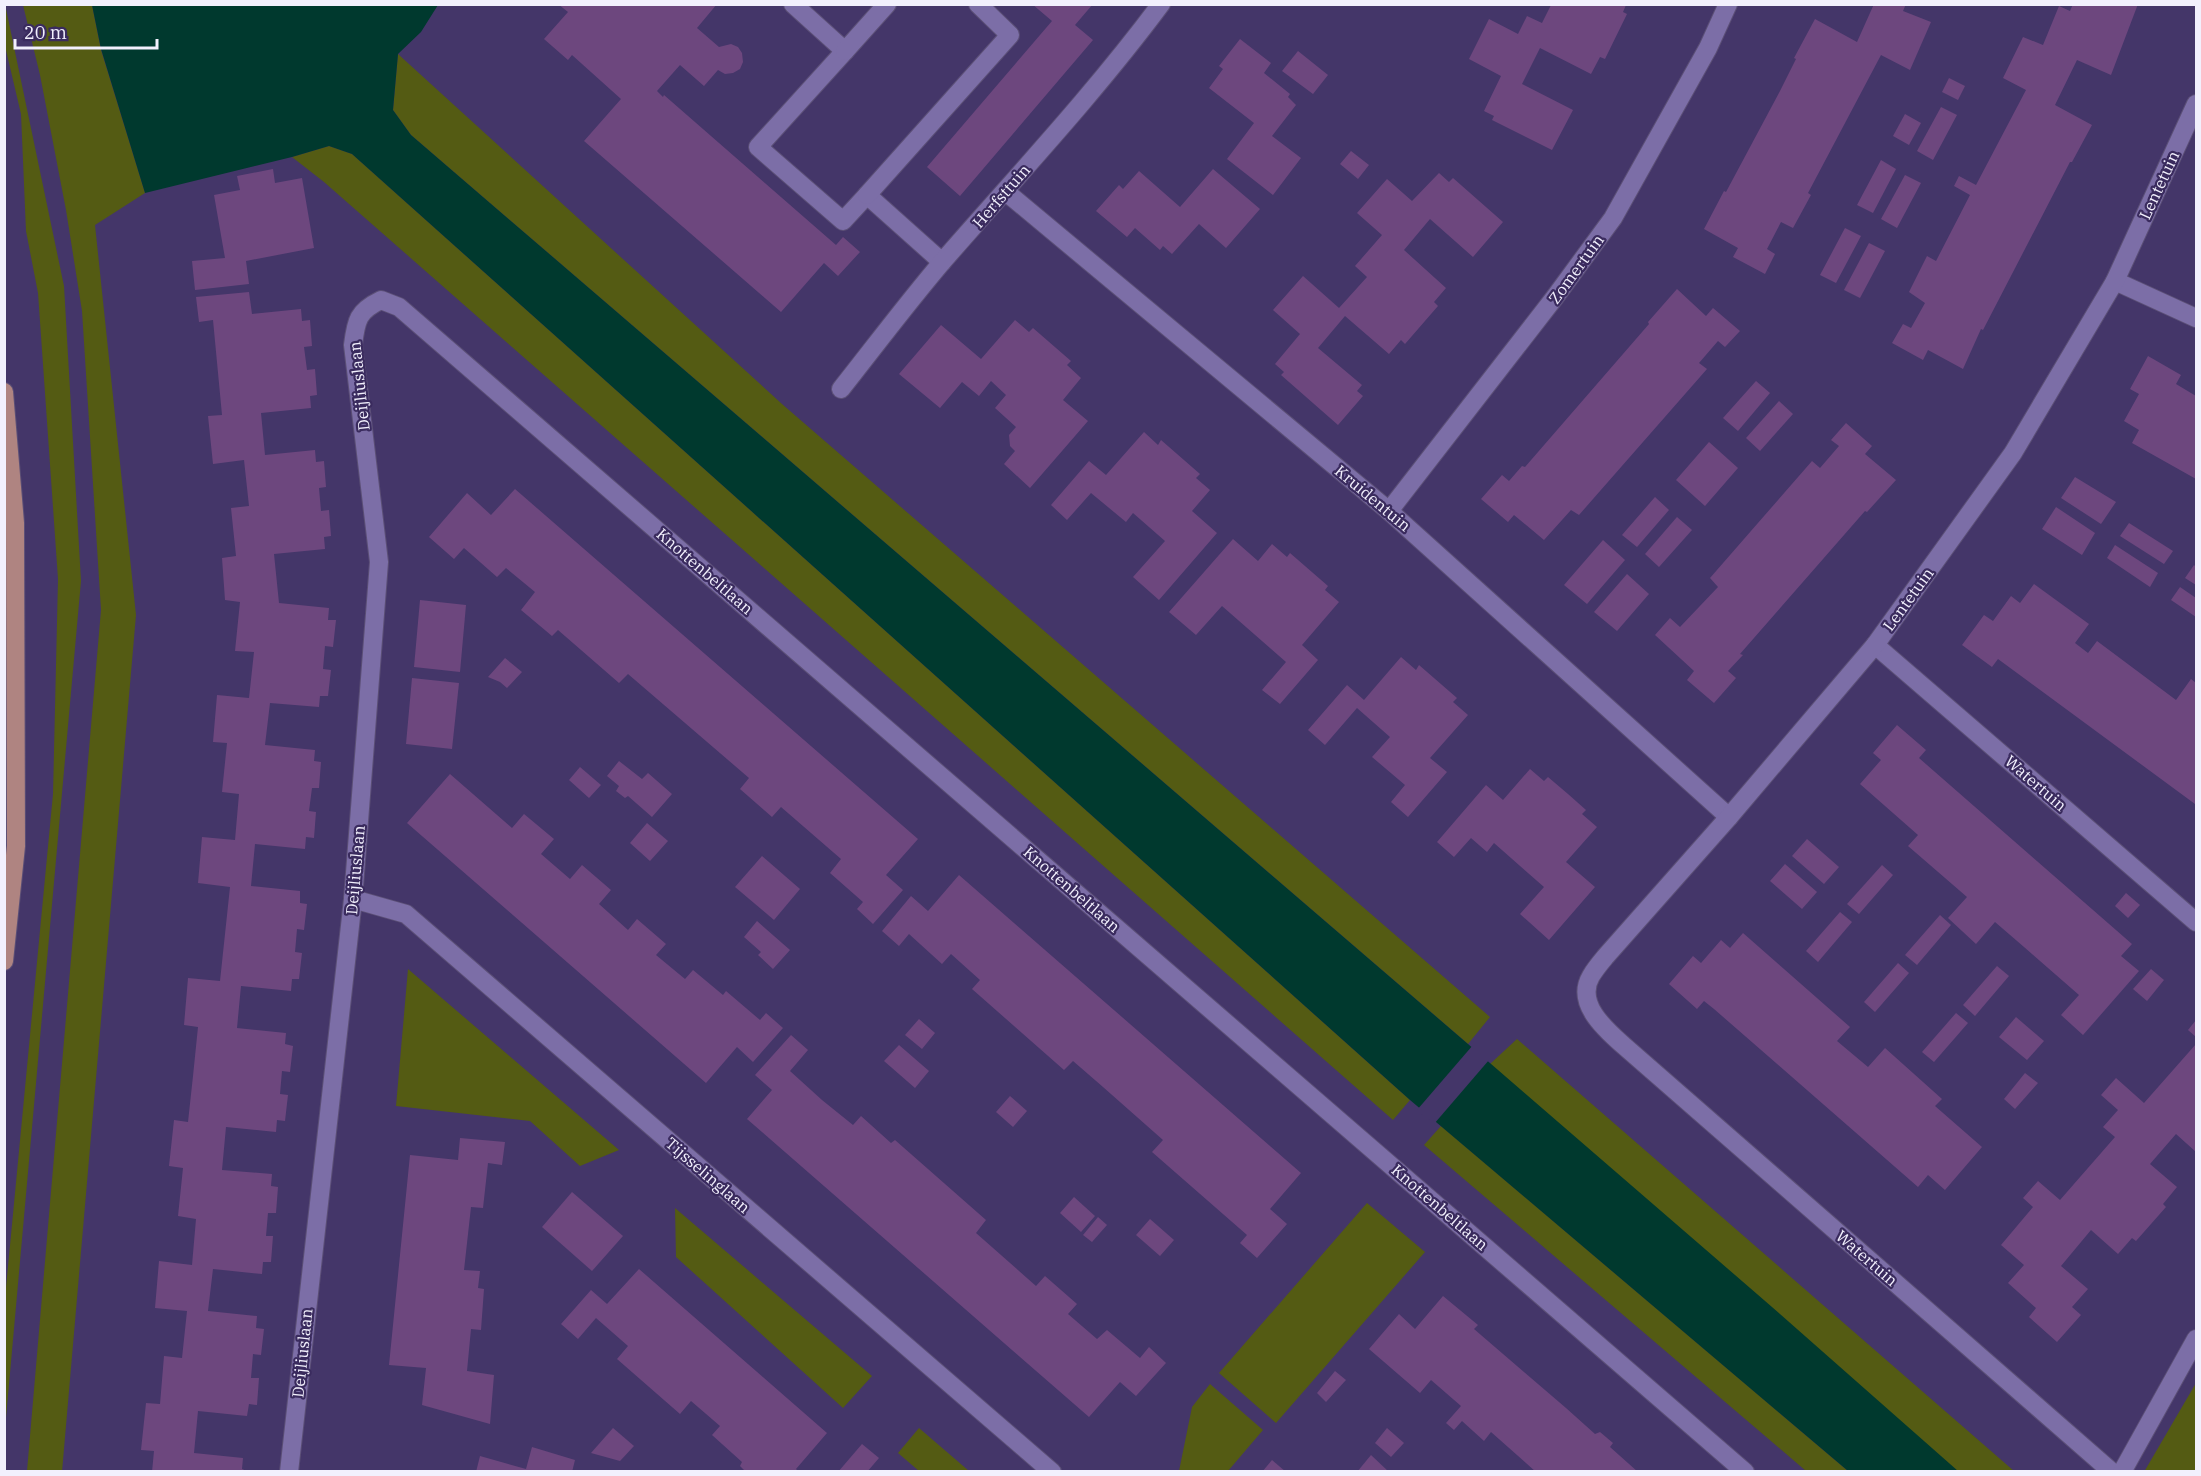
<svg xmlns="http://www.w3.org/2000/svg" width="2201" height="1476" viewBox="0 0 2201 1476" font-family="'IBM Plex Serif',serif">
<style>
.green{fill:#545b13}
.water{fill:#00392e}
.pier{fill:#443669}
.building{fill:#6d477e}
.lines{fill:none;stroke-linecap:round;stroke-linejoin:round}
.minor-casing{stroke:#5b4f76;stroke-width:20}
.major-casing{stroke:#5b4f76;stroke-width:20}
.minor{stroke:#7c6ea7;stroke-width:18}
.major{stroke:#af8481;stroke-width:18}
.labels{text-anchor:middle;dominant-baseline:central;stroke-width:4.5;stroke-linejoin:round;paint-order:stroke}
.street-label{font-size:16px;fill:#f2f0fd;stroke:#3a2b5e}
</style>
<rect width="100%" height="100%" fill="#443669"/>
<g class="green">
<path d="M5,4L64,286L81,581L5,1429V1298L53,794L58,579L38,293L26,231L21,114L5,46Z"/>
<path d="M23,5H92L101,50L145,193L95,225L136,615L62,1472L27,1471L101,610L82,311L66,210L40,75Z"/>
<path d="M398,54L782,404L1490,1017L1468,1044L411,135L393,110Z"/>
<path d="M329,146L352,154L1410,1100L1393,1120L324,182L292,157Z"/>
<path d="M408,969L619,1150L580,1166L530,1121L396,1106Z"/>
<path d="M1517,1039L2014,1471H1955L1490,1064Z"/>
<path d="M1441,1126L1848,1471H1806L1424,1145Z"/>
<path d="M1367,1203L1425,1252L1276,1423L1219,1373Z"/>
<path d="M675,1208L872,1376L843,1408L676,1257Z"/>
<path d="M2196,1383L2195,1471L2144,1472Z"/>
<path d="M1210,1384L1263,1430L1228,1471H1179L1192,1407Z"/>
<path d="M919,1428L969,1471H919L898,1453Z"/>
</g>
<path class="water" d="M92,5H438L421,32L398,54L393,110L411,135L1468,1044L1772,1307L1958,1471H1848L1410,1100L352,154L329,146L292,157L145,193L101,49Z"/>
<path class="pier" d="M1473,1045L1489,1060L1434,1124L1417,1110Z"/>
<g class="building">
<path d="M558,4H717L697,28L719,47L731,44L738,47L742,53L743,62L740,69L733,73L725,74L718,70L704,86L680,65L657,91L663,97L664,95L836,245L843,237L860,252L838,276L824,263L781,312L584,141L621,99L572,55L568,60L544,39L568,12Z"/>
<path d="M1032,4H1093L1075,25L1093,40L960,196L927,167L1052,21Z"/>
<path d="M1874,4H1906L1903,11L1931,22L1910,70L1881,55L1808,193L1811,195L1793,228L1781,222L1767,249L1775,254L1765,274L1733,257L1738,248L1704,229L1724,191L1726,192L1780,91L1796,59L1794,58L1815,19L1857,42Z"/>
<path d="M2073,4H2138L2111,75L2077,60L2055,105L2092,125L2072,162H2070L1983,330L1981,329L1963,369L1928,350L1923,360L1892,343L1903,324L1911,328L1925,303L1909,292L1927,256L1936,261L1970,195L1954,186L1959,176L1976,185L2026,90L2003,78L2023,37L2043,45L2059,6L2070,11Z"/>
<path d="M1551,5H1626L1623,12L1627,14L1605,59L1600,57L1591,74L1540,48L1522,84L1573,110L1552,150L1492,120L1494,116L1484,111L1501,76L1469,59L1489,19L1518,34L1527,16L1542,23Z"/>
<path d="M1240,39L1271,63L1264,73L1290,94L1288,97L1296,105L1272,136L1301,158L1273,195L1227,159L1254,123L1209,88L1223,69L1219,66Z"/>
<path d="M1298,51L1328,75L1313,94L1282,71Z"/>
<path d="M1949,78L1965,86L1958,100L1942,92Z"/>
<path d="M1941,107L1957,115L1933,160L1917,151Z"/>
<path d="M1905,114L1921,123L1909,145L1893,136Z"/>
<path d="M1351,151L1369,165L1358,179L1340,164Z"/>
<path d="M1881,160L1896,169L1873,213L1857,205Z"/>
<path d="M273,169L275,183L302,178L314,248L246,261L249,284L195,290L192,261L225,258L214,195L240,190L237,176Z"/>
<path d="M1213,169L1260,209L1226,248L1199,224L1172,254L1163,246L1160,250L1135,228L1127,237L1096,211L1119,185L1123,189L1139,171L1180,207Z"/>
<path d="M1439,173L1449,182L1453,178L1503,222L1473,257L1430,219L1404,250L1446,288L1434,302L1438,306L1405,344L1401,340L1389,354L1345,316L1318,348L1362,385L1357,391L1363,396L1338,425L1281,375L1284,372L1275,364L1300,334L1273,310L1303,276L1339,308L1367,277L1355,266L1382,235L1357,213L1387,179L1412,201Z"/>
<path d="M1905,175L1921,183L1897,228L1881,219Z"/>
<path d="M1845,228L1861,236L1836,283L1820,275Z"/>
<path d="M1869,243L1885,251L1860,298L1844,290Z"/>
<path d="M1677,289L1706,316L1713,308L1740,331L1725,347L1718,341L1699,363L1707,369L1579,515L1571,510L1544,540L1514,515L1508,522L1481,499L1502,475L1509,481L1522,466L1525,467L1649,324L1648,322Z"/>
<path d="M249,292L252,314L301,309L302,321L310,320L312,346L304,347L307,370L315,369L317,395L310,396L311,408L261,413L265,455L315,450L316,462L324,461L326,487L319,488L321,511L329,510L331,536L324,537L325,549L274,554L279,603L329,608L328,620H336L333,647L325,646L323,669L331,670L328,696H320L319,707L270,703L265,745L315,750L314,761L321,762L319,788H312L309,811L316,812L314,838L306,837L305,849L255,844L251,886L300,891V903L307,904L304,930L297,929L296,941L295,952L302,953L299,979H292L291,991L241,986L237,1028L286,1033L285,1044L293,1046L290,1072L282,1071L280,1094L288,1095L285,1121L277,1120L276,1132L226,1127L222,1170L272,1174L271,1186L278,1187L276,1213H268L266,1236H273L271,1262H263L262,1274L213,1269L208,1311L257,1316L256,1328L264,1329L261,1355L253,1354L251,1378H259L257,1405L249,1404L247,1416L198,1411L194,1453L243,1458L242,1469L249,1472H152L154,1451L141,1450L146,1403L160,1404L164,1356L182,1358L187,1311L155,1308L159,1261L192,1265L196,1219L178,1216L183,1168L169,1166L174,1120L188,1122L193,1076L198,1027L184,1025L188,978L220,981L230,887L198,883L202,837L235,840L239,794L222,792L227,743L213,742L217,695L249,698L254,652L235,651L240,602L225,600L222,558L236,556L231,508L249,506L244,460L213,464L208,416L222,415L213,320L199,322L196,297Z"/>
<path d="M1015,320L1029,332L1033,328L1071,361L1067,365L1081,378L1063,400L1088,421L1030,488L1004,464L1015,451L1010,446L1009,435L1016,427L995,408L1006,395L991,381L979,396L962,382L940,408L899,374L941,325L981,359Z"/>
<path d="M2148,356L2181,375L2176,384L2196,396V479L2132,443L2139,430L2124,421L2139,394L2130,389Z"/>
<path d="M1756,381L1770,393L1738,431L1723,418Z"/>
<path d="M1779,401L1793,414L1760,451L1746,438Z"/>
<path d="M1846,423L1872,446L1865,454L1896,480L1867,512L1865,511L1740,654L1743,655L1728,671L1736,678L1714,703L1687,680L1694,671L1655,635L1670,618L1680,627L1718,587L1710,578L1812,461L1820,468L1839,446L1831,440Z"/>
<path d="M1144,432L1158,445L1161,440L1200,474L1196,478L1210,490L1192,511L1217,533L1159,600L1133,577L1165,541L1133,513L1126,522L1091,493L1067,520L1051,505L1089,461L1106,475Z"/>
<path d="M1709,442L1738,468L1705,506L1676,480Z"/>
<path d="M2075,477L2116,502L2101,524L2061,498Z"/>
<path d="M515,489L918,839L886,875L903,890L873,924L857,909L863,902L830,873L841,859L781,807L772,817L740,789L749,778L628,674L619,683L558,630L552,636L521,610L535,592L506,568L497,577L464,548L454,559L429,537L467,493L491,515Z"/>
<path d="M1655,497L1669,510L1637,547L1622,535Z"/>
<path d="M2056,507L2095,533L2082,555L2042,529Z"/>
<path d="M1677,517L1692,530L1659,567L1645,554Z"/>
<path d="M2129,523L2173,551L2164,564L2120,536Z"/>
<path d="M1233,539L1258,561L1272,544L1287,557L1290,553L1328,586L1325,590L1339,602L1302,645L1318,660L1280,704L1262,690L1286,662L1222,606L1196,635L1169,612Z"/>
<path d="M1603,540L1625,560L1587,604L1564,585Z"/>
<path d="M2115,545L2158,573L2150,587L2107,558Z"/>
<path d="M2194,565L2196,567V585L2185,578Z"/>
<path d="M1627,574L1649,594L1617,631L1594,612Z"/>
<path d="M2034,584L2089,624L2075,643L2088,653L2097,641L2176,700L2191,679L2196,683L2195,804L1998,659L1992,667L1962,645L1984,615L1993,621L2011,596L2020,603Z"/>
<path d="M2180,587L2196,598V617L2171,600Z"/>
<path d="M420,600L466,605L460,672L414,667Z"/>
<path d="M1401,657L1416,670L1419,665L1457,698L1453,702L1468,715L1430,758L1447,772L1408,817L1391,802L1405,785L1372,757L1390,737L1357,708L1325,745L1308,730L1347,685L1364,700Z"/>
<path d="M505,658L522,672L507,688L500,682L488,677Z"/>
<path d="M412,678L459,683L452,749L406,744Z"/>
<path d="M1897,725L1926,750L1919,758L2132,944L2121,956L2139,971L2083,1035L2061,1015L2079,995L2024,947L1995,922L1976,944L1948,918L1967,897L1908,846L1918,835L1860,784L1881,760L1873,753Z"/>
<path d="M619,761L642,779L648,773L672,794L652,817L628,796L625,798L616,791L619,786L607,776Z"/>
<path d="M580,767L601,785L589,798L569,780Z"/>
<path d="M1530,769L1544,781L1548,777L1568,794L1586,810L1582,814L1597,827L1566,862L1595,887L1549,940L1520,914L1544,887L1494,843L1487,852L1471,838L1454,857L1437,842L1486,785L1503,800Z"/>
<path d="M450,774L512,828L524,814L554,839L541,854L570,879L582,865L611,890L599,904L628,930L637,919L666,944L656,955L685,979L693,970L723,995L726,991L760,1020L766,1013L783,1028L753,1062L737,1047L706,1083L407,823Z"/>
<path d="M647,823L668,841L650,861L630,843Z"/>
<path d="M1807,839L1839,867L1824,884L1792,856Z"/>
<path d="M762,856L800,889L774,920L735,887Z"/>
<path d="M1785,864L1817,892L1802,909L1770,881Z"/>
<path d="M1882,865L1893,875L1859,914L1847,904Z"/>
<path d="M959,875L1301,1173L1270,1209L1287,1224L1257,1258L1240,1243L1247,1235L1152,1152L1163,1140L1103,1087L1073,1061L1064,1070L972,989L980,980L951,954L942,964L909,934L899,946L882,931L911,896L928,911Z"/>
<path d="M2126,893L2140,905L2128,918L2115,906Z"/>
<path d="M1840,912L1852,922L1818,962L1806,951Z"/>
<path d="M1940,915L1951,925L1917,965L1905,955Z"/>
<path d="M757,921L790,950L773,969L758,955L761,952L744,937Z"/>
<path d="M1743,933L1850,1027L1837,1041L1868,1067L1885,1048L1942,1099L1935,1106L1982,1147L1945,1190L1928,1175L1918,1187L1714,1009L1704,1001L1697,1009L1669,984L1693,956L1701,963L1721,940L1730,948Z"/>
<path d="M1898,963L1909,973L1875,1012L1864,1002Z"/>
<path d="M1997,966L2009,976L1975,1016L1963,1005Z"/>
<path d="M2151,969L2164,980L2147,1001L2133,989Z"/>
<path d="M1956,1013L1968,1023L1934,1062L1922,1052Z"/>
<path d="M2016,1017L2044,1041L2027,1060L1999,1037Z"/>
<path d="M919,1019L935,1033L922,1049L905,1035Z"/>
<path d="M2196,1020V1037L2188,1030Z"/>
<path d="M791,1035L808,1050L790,1071L822,1100L853,1125L861,1116L891,1143L895,1140L986,1220L976,1233L1036,1286L1045,1276L1077,1304L1068,1314L1097,1339L1107,1330L1140,1358L1149,1347L1166,1363L1136,1396L1120,1382L1089,1417L747,1119L772,1090L755,1075Z"/>
<path d="M2196,1044V1152L2176,1134L2150,1164L2177,1187L2163,1204L2166,1207L2136,1241L2132,1238L2118,1254L2091,1230L2061,1266L2088,1289L2072,1307L2081,1315L2057,1342L2029,1317L2036,1308L2008,1283L2024,1265L2001,1245L2033,1207L2023,1198L2038,1181L2060,1200L2115,1137L2103,1127L2118,1110L2101,1095L2116,1078L2144,1103Z"/>
<path d="M899,1045L929,1071L915,1088L884,1061Z"/>
<path d="M2025,1073L2038,1083L2015,1109L2004,1099Z"/>
<path d="M1010,1096L1027,1111L1013,1127L996,1112Z"/>
<path d="M460,1138L505,1142L502,1165L488,1163L483,1208L471,1207L464,1270L480,1271L478,1288L484,1289L481,1330L471,1329L467,1371L494,1375L490,1424L422,1405L426,1368L389,1365L410,1155L458,1160Z"/>
<path d="M572,1192L623,1236L592,1271L542,1227Z"/>
<path d="M1074,1197L1095,1216L1081,1232L1060,1213Z"/>
<path d="M1098,1217L1107,1225L1092,1242L1083,1235Z"/>
<path d="M1150,1219L1174,1240L1160,1256L1136,1235Z"/>
<path d="M639,1269L827,1433L796,1469L799,1472H746L740,1466L742,1462L712,1435L720,1426L691,1401L680,1414L617,1359L628,1346L596,1318L578,1339L561,1324L591,1290L607,1304Z"/>
<path d="M1443,1296L1478,1325L1474,1329L1566,1408L1595,1434L1600,1432L1613,1443L1610,1447L1638,1472H1536L1491,1432L1484,1441L1462,1421L1454,1430L1446,1423L1461,1406L1431,1380L1420,1393L1369,1349L1399,1314L1415,1329Z"/>
<path d="M1335,1371L1346,1380L1326,1402L1317,1393Z"/>
<path d="M613,1428L634,1446L620,1461L591,1453Z"/>
<path d="M1387,1428L1404,1443L1391,1457L1375,1443Z"/>
<path d="M862,1444L879,1458L867,1472H838Z"/>
<path d="M532,1447L575,1460L572,1472H476L480,1456L526,1469Z"/>
<path d="M1371,1455L1389,1472H1357Z"/>
<path d="M1272,1460L1286,1472H1262Z"/>
</g>
<g class="lines">
<defs>
<g id="minor">
<path d="M793,4L845,51L758,147L843,221L867,195L942,262"/>
<path d="M845,51L887,4"/>
<path d="M1006,192L1389,511L1729,817"/>
<path d="M867,195L1010,35L978,4"/>
<path d="M2115,281L2196,318"/>
<path d="M841,389C875,346 908,302 943,261C1017,176 1094,94 1161,4"/>
<path d="M1389,511L1555,297L1613,218L1708,48L1728,4"/>
<path d="M1875,645L2196,922"/>
<path d="M353,899L406,914L1052,1472"/>
<path d="M289,1472L353,899L379,562L353,345C356,320 358,311 381,300L399,307L1745,1472"/>
<path d="M2112,1472L1623,1045C1605,1029 1575,1003 1591,976C1595,969 1601,962 1606,956L1729,817L1875,645L2013,453L2115,281L2196,104"/>
<path d="M2122,1472L2196,1339"/>
</g>
<path id="major" d="M4,392L15,523L16,846L4,961"/>
</defs>
<use href="#minor" class="minor-casing"/>
<use href="#major" class="major-casing"/>
<use href="#minor" class="minor"/>
<use href="#major" class="major"/>
</g>
<g class="labels">
<g class="street-label">
<text transform="translate(2159 185) rotate(-65)">Lentetuin</text>
<text transform="translate(1001 196) rotate(-49)">Herfsttuin</text>
<text transform="translate(1576 269) rotate(-54)">Zomertuin</text>
<text transform="translate(359 386) rotate(-96)">Deijliuslaan</text>
<text transform="translate(1373 498) rotate(40)">Kruidentuin</text>
<text transform="translate(705 571) rotate(41)">Knottenbeltlaan</text>
<text transform="translate(1908 599) rotate(-54)">Lentetuin</text>
<text transform="translate(2036 783) rotate(41)">Watertuin</text>
<text transform="translate(355 870) rotate(-85)">Deijliuslaan</text>
<text transform="translate(1072 889) rotate(41)">Knottenbeltlaan</text>
<text transform="translate(708 1175) rotate(41)">Tijsselinglaan</text>
<text transform="translate(1440 1207) rotate(41)">Knottenbeltlaan</text>
<text transform="translate(1867 1258) rotate(41)">Watertuin</text>
<text transform="translate(302 1353) rotate(-84)">Deijliuslaan</text>
</g>
</g>
<rect width="2201" height="1476" fill="none" stroke="#f2f0fd" stroke-width="12"/>
<path d="M15 39v9h142v-9" fill="none" stroke="#f2f0fd" stroke-width="3"/>
<text x="24" y="39" font-size="18" fill="#f2f0fd" stroke="#3a2b5e" stroke-width="4.5" paint-order="stroke">20 m</text>
</svg>
